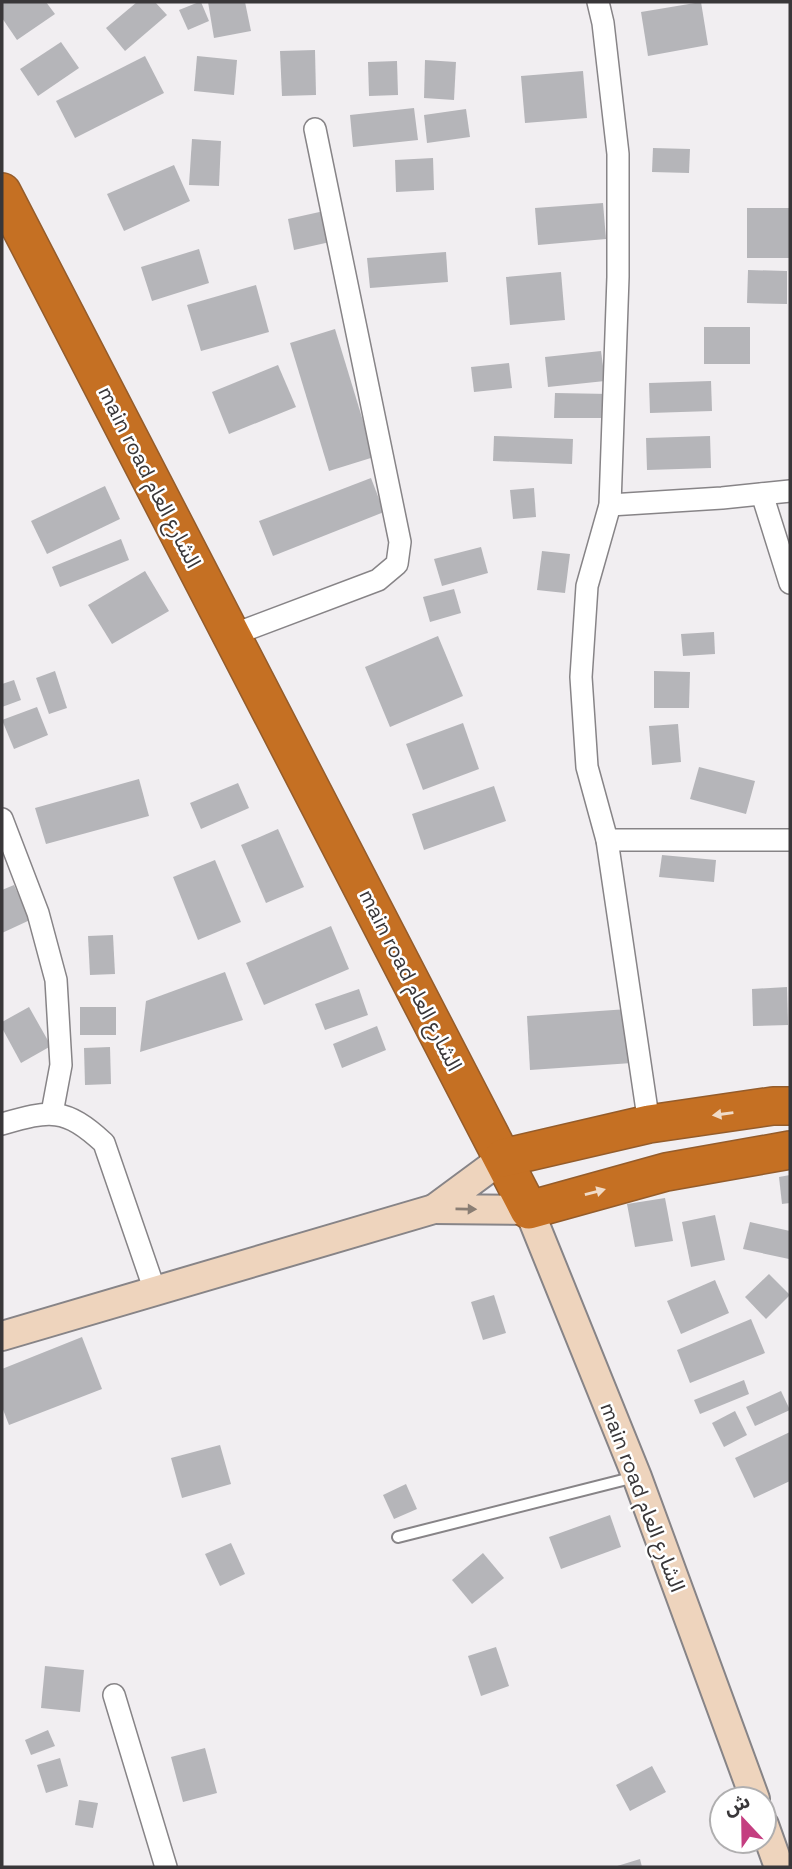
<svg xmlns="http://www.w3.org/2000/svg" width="792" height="1869" viewBox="0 0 792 1869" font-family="'Space Grotesk','Noto Sans Arabic',sans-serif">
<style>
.building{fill:#b5b5b9}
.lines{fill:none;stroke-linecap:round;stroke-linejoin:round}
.lane-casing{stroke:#878487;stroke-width:14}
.street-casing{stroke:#878487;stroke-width:24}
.secondary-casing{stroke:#878487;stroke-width:32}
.highway-casing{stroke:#945c2b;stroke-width:40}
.lane{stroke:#fff;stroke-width:10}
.street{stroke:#fff;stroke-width:21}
.secondary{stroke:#eed4bd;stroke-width:28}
.highway{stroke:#c57023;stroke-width:37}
.oneway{fill:#f0dbc8}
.oneway2{fill:#8a7e74}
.labels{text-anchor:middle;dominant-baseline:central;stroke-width:5;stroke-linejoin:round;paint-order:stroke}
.street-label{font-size:21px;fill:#393739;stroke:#fff}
</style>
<rect width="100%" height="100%" fill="#f1eef1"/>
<g class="building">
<path d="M2,2H46L55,14L17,40L2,18Z"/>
<path d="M137,2H155L167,15L125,51L106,28Z"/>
<path d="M199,2H201L209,21L188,30L179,10Z"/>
<path d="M208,2H245L251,31L214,38Z"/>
<path d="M701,2L708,45L648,56L641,12Z"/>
<path d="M61,42L79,68L38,96L20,69Z"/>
<path d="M315,50L316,95L282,96L280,51Z"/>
<path d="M145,56L164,93L75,138L56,101Z"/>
<path d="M197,56L237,60L234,95L194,91Z"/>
<path d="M425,60L456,62L454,100L424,98Z"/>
<path d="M397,61L398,95L369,96L368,62Z"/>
<path d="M583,71L587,118L525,123L521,76Z"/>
<path d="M414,108L418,140L353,147L350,115Z"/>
<path d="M466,109L470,137L427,143L424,115Z"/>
<path d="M192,139L221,141L219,186L189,185Z"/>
<path d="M653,148L690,149L689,173L652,172Z"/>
<path d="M433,158L434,190L396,192L395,160Z"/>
<path d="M174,165L190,201L124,231L107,194Z"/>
<path d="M603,203L606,239L538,245L535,208Z"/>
<rect x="747" y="208" width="43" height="50"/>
<path d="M333,209L339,240L294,250L288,219Z"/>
<path d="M199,249L209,283L152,301L141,267Z"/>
<path d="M446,252L448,282L370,288L367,258Z"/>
<path d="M748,270L787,271V304L747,303Z"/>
<path d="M561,272L565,320L510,325L506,277Z"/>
<path d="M256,285L269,332L201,351L187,305Z"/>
<rect x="704" y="327" width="46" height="37"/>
<path d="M335,329L374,457L329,471L290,343Z"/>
<path d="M601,351L605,381L548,387L545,357Z"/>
<path d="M509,363L512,388L474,392L471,367Z"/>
<path d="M278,365L296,407L229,434L212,392Z"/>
<path d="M711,381L712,411L650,413L649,383Z"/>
<path d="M555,393L610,394L609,418H554Z"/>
<path d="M494,436L573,439L572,464L493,461Z"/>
<path d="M710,436L711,468L647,470L646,438Z"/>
<path d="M371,478L384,512L273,556L259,521Z"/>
<path d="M105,486L120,519L47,554L31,521Z"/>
<path d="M534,488L536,517L513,519L510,490Z"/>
<path d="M121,539L129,560L60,587L52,567Z"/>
<path d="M481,547L488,573L442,586L434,559Z"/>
<path d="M542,551L570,554L565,593L537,590Z"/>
<path d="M145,571L169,611L112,644L88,605Z"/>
<path d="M454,589L461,613L430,622L423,597Z"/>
<path d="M714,632L715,654L683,656L681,634Z"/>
<path d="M438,636L463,696L390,727L365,667Z"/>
<path d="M55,671L67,708L49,714L36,678Z"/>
<path d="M654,671L690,672L689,708H654Z"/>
<path d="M14,680L21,700L2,707V684Z"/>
<path d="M37,707L48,735L14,749L2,720Z"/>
<path d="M463,723L479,769L423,790L406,744Z"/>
<path d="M678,724L681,762L652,765L649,726Z"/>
<path d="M699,767L755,781L746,814L690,799Z"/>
<path d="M139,779L149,816L46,844L35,808Z"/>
<path d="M238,783L249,808L201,829L190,803Z"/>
<path d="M494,786L506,821L424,850L412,814Z"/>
<path d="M278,829L304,887L266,903L241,845Z"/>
<path d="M662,855L716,860L714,882L659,877Z"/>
<path d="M215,860L241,922L198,940L173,877Z"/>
<path d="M14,885L30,920L2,933V890Z"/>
<path d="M331,926L349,969L264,1005L246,963Z"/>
<path d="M113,935L115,974L90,975L88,936Z"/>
<path d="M225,972L243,1020L140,1052L146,1001Z"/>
<path d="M787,987L788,1025L753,1026L752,989Z"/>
<path d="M359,989L368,1015L325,1030L315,1004Z"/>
<path d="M29,1007L51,1046L21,1063L2,1028V1022Z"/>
<rect x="80" y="1007" width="36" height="28"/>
<path d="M628,1009L632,1063L530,1070L527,1016Z"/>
<path d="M377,1026L386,1050L342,1068L333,1044Z"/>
<path d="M110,1047L111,1084L85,1085L84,1048Z"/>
<path d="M790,1175V1203L782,1204L779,1177Z"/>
<path d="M665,1198L673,1241L635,1247L627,1204Z"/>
<path d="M715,1215L725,1260L691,1267L682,1222Z"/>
<path d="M750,1222L790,1231L789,1259L743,1249Z"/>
<path d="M769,1274L790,1295L766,1319L745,1297Z"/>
<path d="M715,1280L729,1313L681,1334L667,1301Z"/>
<path d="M494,1295L506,1333L483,1340L471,1302Z"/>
<path d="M751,1319L765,1353L690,1383L677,1350Z"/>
<path d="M82,1337L102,1389L9,1425L2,1407V1369Z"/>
<path d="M744,1380L749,1394L700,1414L694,1400Z"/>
<path d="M781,1391L790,1410L755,1426L746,1407Z"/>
<path d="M735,1411L747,1435L724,1447L712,1423Z"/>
<path d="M790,1432V1481L754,1498L735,1458Z"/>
<path d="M220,1445L231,1484L182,1498L171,1458Z"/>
<path d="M406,1484L417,1509L394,1519L383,1495Z"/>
<path d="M610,1515L621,1547L561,1569L549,1537Z"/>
<path d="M231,1543L245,1574L220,1586L205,1554Z"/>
<path d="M483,1553L504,1578L472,1604L452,1580Z"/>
<path d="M496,1647L509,1686L481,1696L468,1656Z"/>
<path d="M45,1666L84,1670L80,1712L41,1708Z"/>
<path d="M48,1730L55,1746L31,1755L25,1740Z"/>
<path d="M205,1748L217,1793L183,1802L171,1757Z"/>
<path d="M60,1758L68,1786L46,1793L37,1765Z"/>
<path d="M652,1766L666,1792L630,1811L616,1785Z"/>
<path d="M79,1800L98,1803L93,1828L75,1825Z"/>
<path d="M640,1859L642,1867H614Z"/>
</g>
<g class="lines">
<defs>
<path id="lane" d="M398,1537L635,1477"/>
<g id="street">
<path d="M598,2L603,23L618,154V277L610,505L587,586L581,677L587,767L607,840L649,1124"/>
<path d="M762,494L790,583"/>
<path d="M610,505L722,498L790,491"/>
<path d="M232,635L378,580L397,564L400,542L315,129"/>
<path d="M2,819L38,913L56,980L61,1065L52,1113"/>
<path d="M607,840H790"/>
<path d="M2,1124C50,1110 65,1107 104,1143L155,1291"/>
<path d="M114,1695L166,1867"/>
</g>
<g id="secondary">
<path d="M503,1158L434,1209L529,1210L637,1477L755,1799"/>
<path d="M2,1336L434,1209"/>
<path d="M764,1825L779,1867"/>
</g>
<g id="highway">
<path d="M2,192L529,1210L666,1172L790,1150"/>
<path d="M503,1158L649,1124L773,1106H790"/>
</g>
</defs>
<use href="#lane" class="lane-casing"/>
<use href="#street" class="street-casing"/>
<use href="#secondary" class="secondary-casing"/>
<use href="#highway" class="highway-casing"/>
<use href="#lane" class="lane"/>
<use href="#street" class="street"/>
<use href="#secondary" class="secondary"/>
<use href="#highway" class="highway"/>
</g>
<defs><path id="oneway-solid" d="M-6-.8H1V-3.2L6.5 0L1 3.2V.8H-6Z" transform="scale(1.75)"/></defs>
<g class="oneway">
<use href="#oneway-solid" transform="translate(723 1114) rotate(172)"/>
<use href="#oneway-solid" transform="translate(595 1192) rotate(-15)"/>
</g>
<use class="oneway2" href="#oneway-solid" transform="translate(466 1209) rotate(1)"/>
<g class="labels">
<g class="street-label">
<text transform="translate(150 477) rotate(63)">main road الشارع العام</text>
<text transform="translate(411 980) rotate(63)">main road الشارع العام</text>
<text transform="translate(643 1497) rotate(69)">main road الشارع العام</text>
</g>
</g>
<rect width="792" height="1869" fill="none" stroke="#393739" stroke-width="7"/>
<g transform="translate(743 1820) rotate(338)"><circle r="33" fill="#ffffff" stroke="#b0afb0" stroke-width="2"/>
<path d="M0-5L12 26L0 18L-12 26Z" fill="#c43e80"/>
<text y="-10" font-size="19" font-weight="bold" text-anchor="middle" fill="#393739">ش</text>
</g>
</svg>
